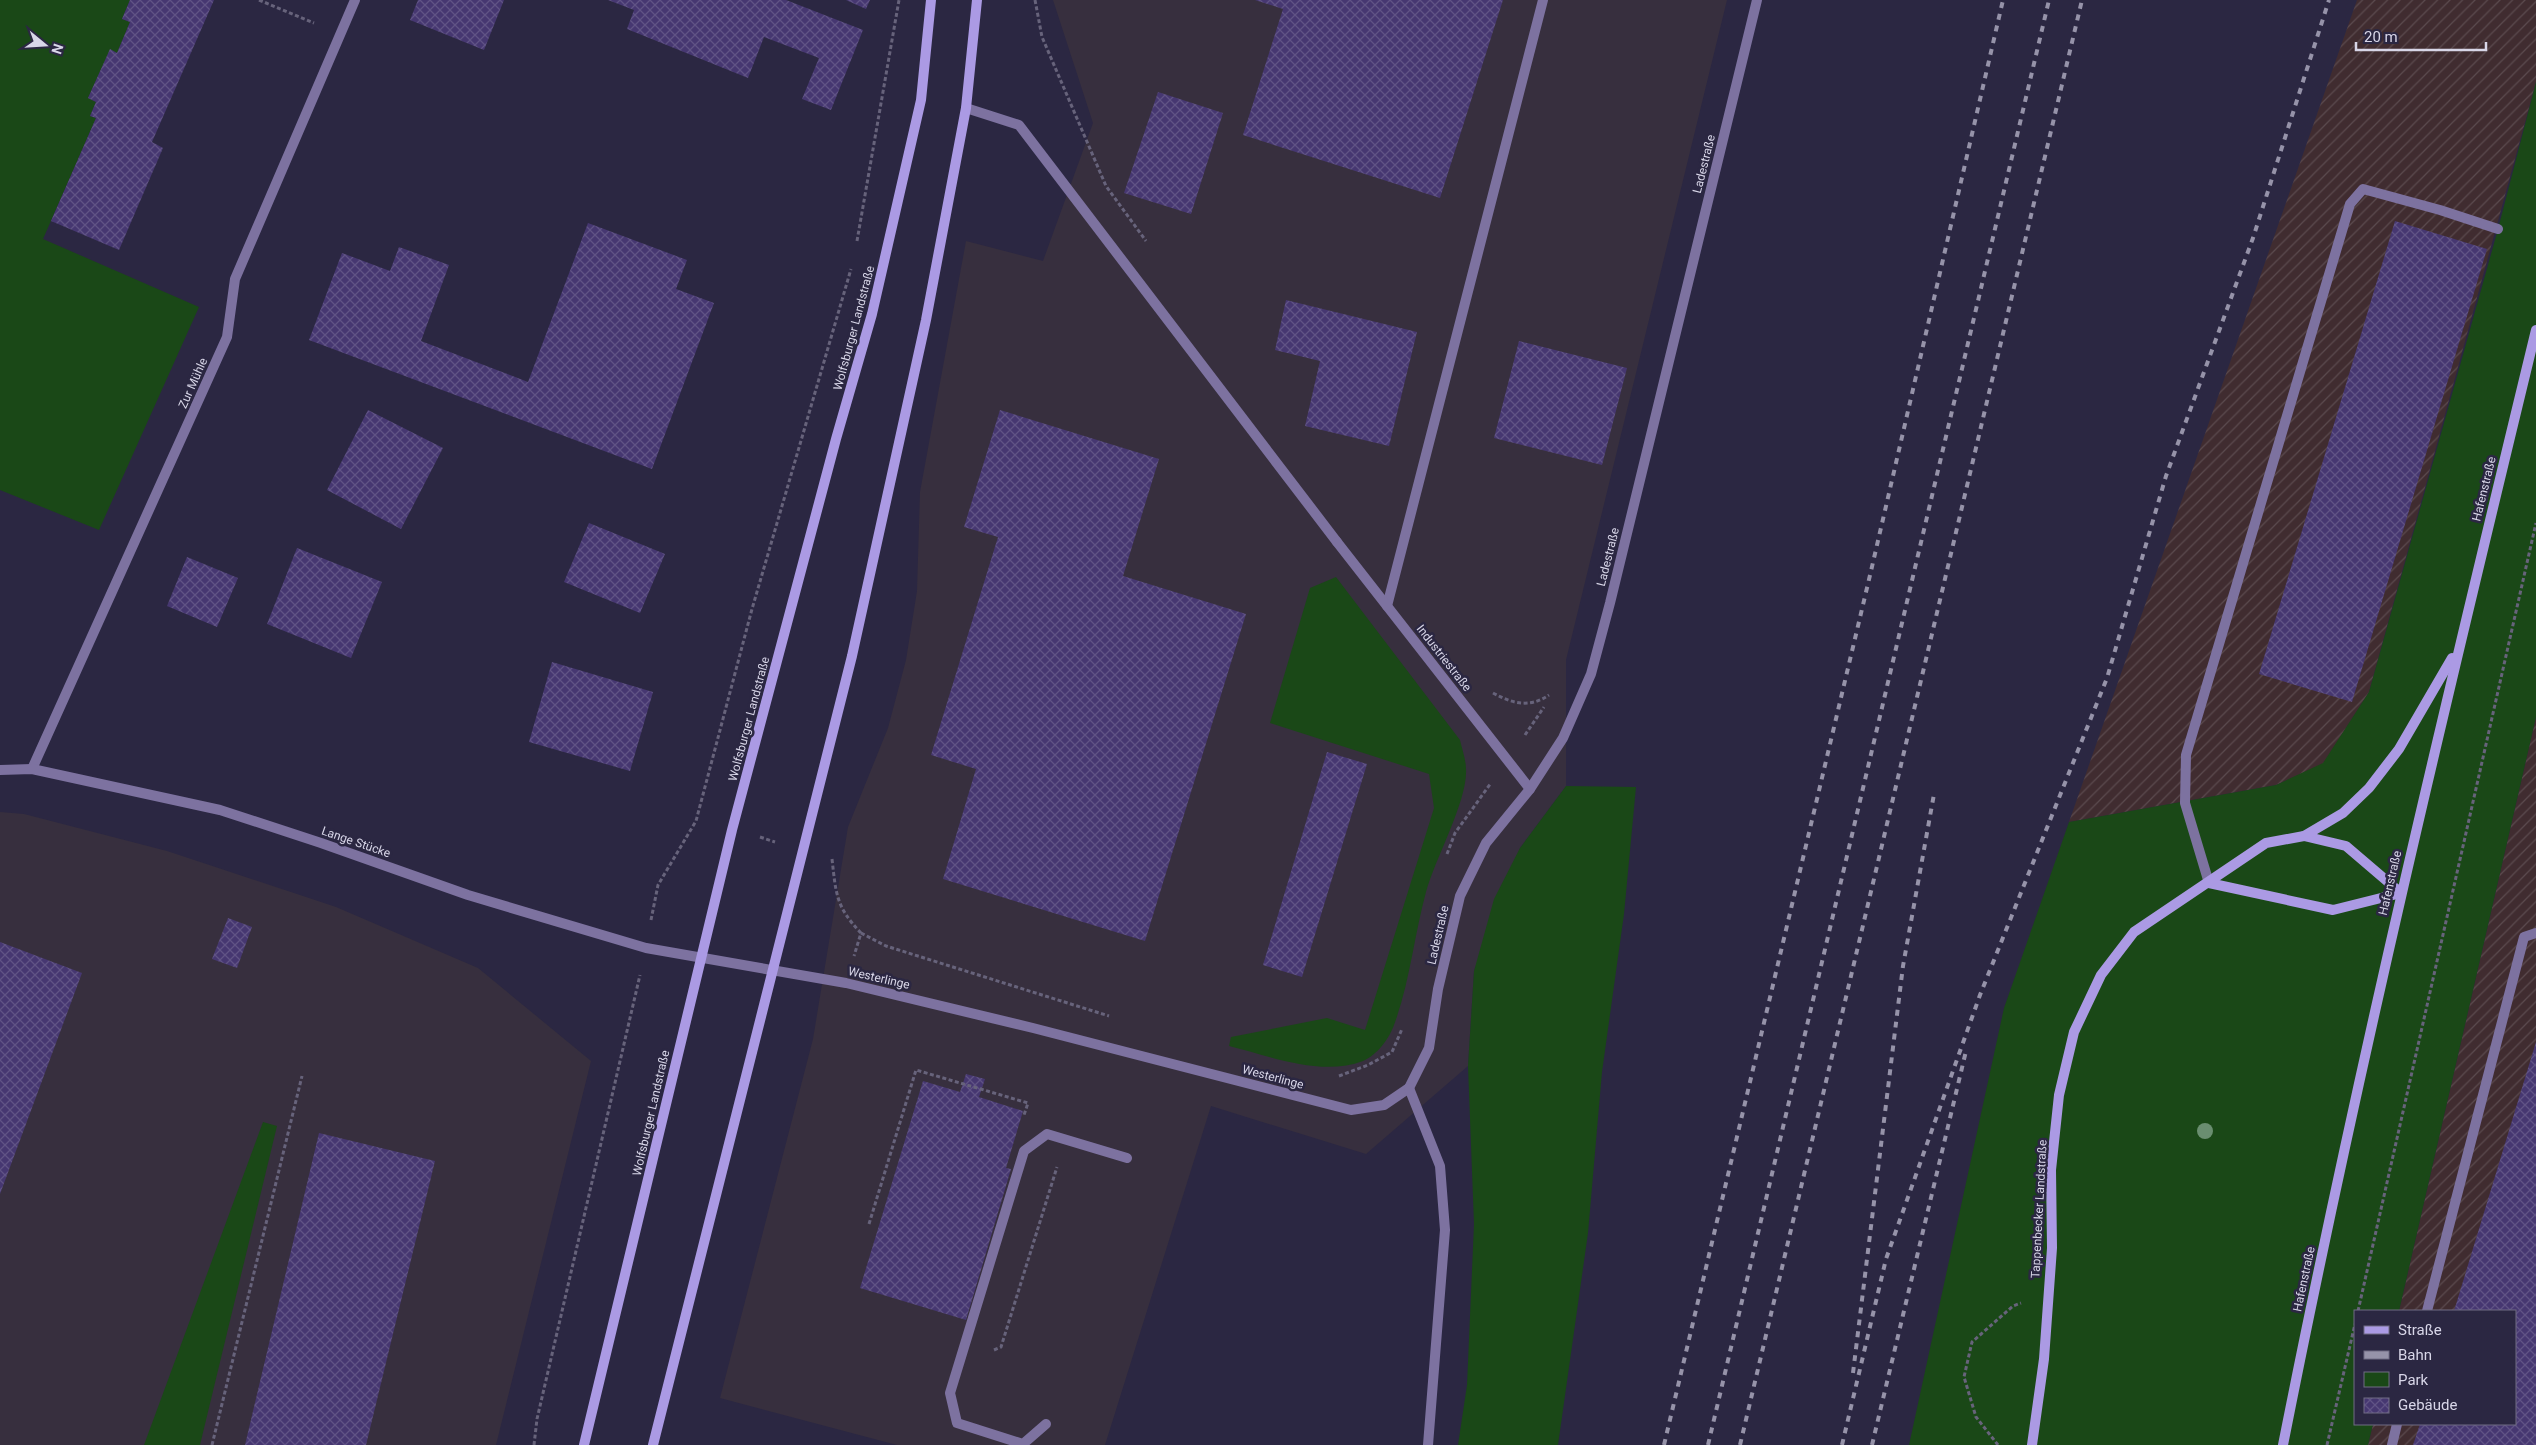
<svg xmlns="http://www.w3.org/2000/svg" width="2536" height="1445" viewBox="0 0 2536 1445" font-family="Roboto,sans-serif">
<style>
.commercial{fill:#372f3e}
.industrial{fill:url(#industrial-furrows)}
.green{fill:#1a4817}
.building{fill:url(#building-cross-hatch)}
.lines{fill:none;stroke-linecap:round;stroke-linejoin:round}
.path{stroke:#67637b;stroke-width:3;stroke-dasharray:4 2.5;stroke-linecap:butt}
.lane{stroke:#7d72a0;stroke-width:10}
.street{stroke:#7d72a0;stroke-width:10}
.secondary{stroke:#ab9ae4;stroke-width:10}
.rail{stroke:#9693a9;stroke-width:4;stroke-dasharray:6 6;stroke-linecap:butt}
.tree{fill:#6a8e70}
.labels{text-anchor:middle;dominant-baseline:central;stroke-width:5;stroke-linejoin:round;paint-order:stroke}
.street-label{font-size:12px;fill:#d8d6e8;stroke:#2b2742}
</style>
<defs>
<pattern id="industrial-furrows" width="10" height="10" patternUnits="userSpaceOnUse" patternTransform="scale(1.25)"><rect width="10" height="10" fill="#402c30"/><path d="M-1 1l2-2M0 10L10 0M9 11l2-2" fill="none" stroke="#5b4a4e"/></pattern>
<pattern id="building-cross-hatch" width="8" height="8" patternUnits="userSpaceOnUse" patternTransform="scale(1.25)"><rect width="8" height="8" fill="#463771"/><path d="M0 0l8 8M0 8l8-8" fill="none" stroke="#605385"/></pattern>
</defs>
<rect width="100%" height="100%" fill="#2b2742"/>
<g class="commercial">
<path d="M1053,0H1727L1566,660V786L1520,848L1474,971L1468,1066L1366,1154L1211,1106L1105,1445H897L720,1398L813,1039L848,827L888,728L906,660L917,591L920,492L966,241L1043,261L1093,123Z"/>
<path d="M0,812L24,814L167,851L336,907L478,968L591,1061L496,1445H0Z"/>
</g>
<g class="industrial">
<path d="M2357,0H2536V82L2533,93L2369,692L2323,764L2276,785L2069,822Z"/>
<path d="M2536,717V1445H2368L2373,1424H2515V1311H2399Z"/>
</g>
<g class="green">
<path d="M0,0H130L122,19L130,22L117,53L110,50L88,98L96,102L90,116L96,118L43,239L199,307L99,530L0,490Z"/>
<path d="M2536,82V717L2399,1311H2355V1424H2373L2368,1445H1909L2004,1008L2069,822L2276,785L2323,763L2369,692L2498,229Z"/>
<path d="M1336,577L1460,740C1462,749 1466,760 1466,769C1468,800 1435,859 1426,892C1414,936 1410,982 1394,1025C1389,1039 1377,1055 1363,1061C1321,1077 1270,1056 1229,1046L1231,1037L1327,1018L1365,1030L1434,808L1429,774L1270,723L1310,588Z"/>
<path d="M1566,786L1636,787L1624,914L1602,1072L1588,1233L1558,1445H1458L1467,1385L1474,1224L1468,1066L1474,971L1494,899L1520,848Z"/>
<path d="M263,1122L277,1126L200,1445H144Z"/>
</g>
<g class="building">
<path d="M130,0H214L152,142L163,148L119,250L51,221L96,118L90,116L96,102L88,98L110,49L117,53L130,22L122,19Z"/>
<path d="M418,0H504L484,50L410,20Z"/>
<path d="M608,0H786L863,30L831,110L802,99L819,58L764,37L748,78L627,29L634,10Z"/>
<path d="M846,0H870L866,9Z"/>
<path d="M1255,0H1503L1440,198L1243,135L1283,9Z"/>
<path d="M1158,92L1223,113L1191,214L1124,193Z"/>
<path d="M2395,221L2487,249L2352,702L2259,674Z"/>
<path d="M588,223L687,260L676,289L714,303L652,469L309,340L342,253L390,271L399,247L449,265L421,341L528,382Z"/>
<path d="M1286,300L1417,332L1389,446L1305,426L1320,361L1275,350Z"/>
<path d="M1519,341L1627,368L1602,465L1494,438Z"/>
<path d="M368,410L443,448L401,529L327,490Z"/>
<path d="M1000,410L1159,459L1123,576L1246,614L1145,941L943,879L976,769L931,755L998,537L964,527Z"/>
<path d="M589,523L665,554L640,613L564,582Z"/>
<path d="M297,548L382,582L351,658L267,624Z"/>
<path d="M187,557L238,578L217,627L167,606Z"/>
<path d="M552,662L653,692L630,771L529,742Z"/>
<path d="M1327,752L1367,764L1302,977L1263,965Z"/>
<path d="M228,918L252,927L237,968L212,959Z"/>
<path d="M0,942L82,973L0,1194Z"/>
<path d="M2536,1042V1445H2413L2420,1424H2515V1311H2454Z"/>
<path d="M966,1074L985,1079L979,1097L1023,1111L1006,1168L1011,1169L966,1320L860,1288L923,1081L960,1092Z"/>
<path d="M319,1133L435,1161L366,1445H245Z"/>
</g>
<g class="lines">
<g class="path">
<path d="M259,0L314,23"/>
<path d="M1035,0L1042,37L1106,186L1146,241"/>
<path d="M857,241L899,0"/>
<path d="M1493,693C1513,704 1530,708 1549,695"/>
<path d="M1525,735L1544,707"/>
<path d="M760,837L775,842"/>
<path d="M1447,854L1455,833L1491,783"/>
<path d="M832,859C836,894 836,907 861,933L854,956"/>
<path d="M651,920L658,885L696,821L752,609L851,269"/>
<path d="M861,933L886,946L1109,1016"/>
<path d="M1339,1076L1368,1065L1392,1052L1402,1029"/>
<path d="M869,1224L916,1070L1028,1103L1024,1115"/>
<path d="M2358,1311L2536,523"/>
<path d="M994,1350L1001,1347L1057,1167"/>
<path d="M212,1445L302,1076"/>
<path d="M534,1445L537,1419L640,975"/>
<path d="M1998,1445L1976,1417L1964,1377L1972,1342L2013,1306L2021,1303"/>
<path d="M2327,1445L2355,1324"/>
</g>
<g class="lane">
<path d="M966,108L1019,125L1337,542"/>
<path d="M1387,606L1543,0"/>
<path d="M2209,883L2185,803L2186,755L2350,204L2363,189L2440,210L2498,229"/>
<path d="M2427,1311L2524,937L2536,933"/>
<path d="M1046,1424L1023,1444L957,1423L950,1393L1024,1151L1047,1134L1127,1158"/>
<path d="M2392,1445L2397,1424"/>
</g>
<g class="street">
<path d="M1337,542L1530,789"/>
<path d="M32,769L227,337L235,279L355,0"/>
<path d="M0,770L32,769L220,810L321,843L468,895L646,948L846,983L1033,1028L1351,1110L1384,1105L1409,1088"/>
<path d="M1409,1088L1429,1048L1438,989L1460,896L1486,843L1530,789L1563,738L1591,674L1610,603L1757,0"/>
<path d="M1409,1088L1440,1166L1445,1230L1428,1445"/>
</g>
<g class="secondary">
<path d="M2304,836L2346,846L2401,893"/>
<path d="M2209,883L2333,910L2401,893"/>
<path d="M584,1445L732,830L836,439L872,314L921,100L931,0"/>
<path d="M653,1445L852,656L926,320L966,108L977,0"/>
<path d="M2032,1445L2044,1359L2052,1248L2051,1170L2059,1095L2074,1032L2101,975L2134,932L2266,843L2304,836L2343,813L2369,788L2399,749L2452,658"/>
<path d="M2283,1445C2357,1071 2446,701 2536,330"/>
</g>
<g class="rail">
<path d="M1853,1373L1903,966L1934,794"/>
<path d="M1664,1445L1871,571L2003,0"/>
<path d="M1708,1445L2049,0"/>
<path d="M1740,1445L2082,0"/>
<path d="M1842,1445L1886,1259L1980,995L2107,678L2166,476L2253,238L2329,0"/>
<path d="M1872,1445L1966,1051"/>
</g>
</g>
<circle class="tree" cx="2205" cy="1131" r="8"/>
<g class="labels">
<g class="street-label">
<text transform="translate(1704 164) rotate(-76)">Ladestraße</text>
<text transform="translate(854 328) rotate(-75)">Wolfsburger Landstraße</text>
<text transform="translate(193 383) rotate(-66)">Zur Mühle</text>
<text transform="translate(2484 489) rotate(-76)">Hafenstraße</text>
<text transform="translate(1608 557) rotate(-76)">Ladestraße</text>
<text transform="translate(1444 658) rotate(52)">Industriestraße</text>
<text transform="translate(749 719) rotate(-75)">Wolfsburger Landstraße</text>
<text transform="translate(356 842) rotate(19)">Lange Stücke</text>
<text transform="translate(2390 883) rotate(-77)">Hafenstraße</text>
<text transform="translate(1438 935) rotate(-77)">Ladestraße</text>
<text transform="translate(879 978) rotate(13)">Westerlinge</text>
<text transform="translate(1273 1077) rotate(15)">Westerlinge</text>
<text transform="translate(651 1113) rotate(-77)">Wolfsburger Landstraße</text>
<text transform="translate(2039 1209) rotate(-87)">Tappenbecker Landstraße</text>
<text transform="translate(2304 1279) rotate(-78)">Hafenstraße</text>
</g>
</g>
<rect x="2354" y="1310" width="162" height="115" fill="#2b2742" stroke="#706d84"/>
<rect x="2364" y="1326" width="25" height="8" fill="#ab9ae4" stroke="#706d84"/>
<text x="2398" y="1335" font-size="15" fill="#d8d6e8">Straße</text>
<rect x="2364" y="1351" width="25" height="8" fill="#9693a9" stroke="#706d84"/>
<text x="2398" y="1360" font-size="15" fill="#d8d6e8">Bahn</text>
<rect x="2364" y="1372" width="25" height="15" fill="#1a4817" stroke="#706d84"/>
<text x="2398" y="1385" font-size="15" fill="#d8d6e8">Park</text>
<rect x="2364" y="1398" width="25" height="15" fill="url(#building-cross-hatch)" stroke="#706d84"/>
<text x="2398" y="1410" font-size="15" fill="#d8d6e8">Gebäude</text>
<g transform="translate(45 45) rotate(108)" stroke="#2b2742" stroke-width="4" paint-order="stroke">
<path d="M0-4L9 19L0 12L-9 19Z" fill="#d8d6e8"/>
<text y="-8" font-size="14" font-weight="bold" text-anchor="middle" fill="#d8d6e8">N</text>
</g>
<path d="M2356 42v8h130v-8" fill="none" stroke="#d8d6e8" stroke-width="2.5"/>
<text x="2364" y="42" font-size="15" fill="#d8d6e8" stroke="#2b2742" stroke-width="4" paint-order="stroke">20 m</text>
</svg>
